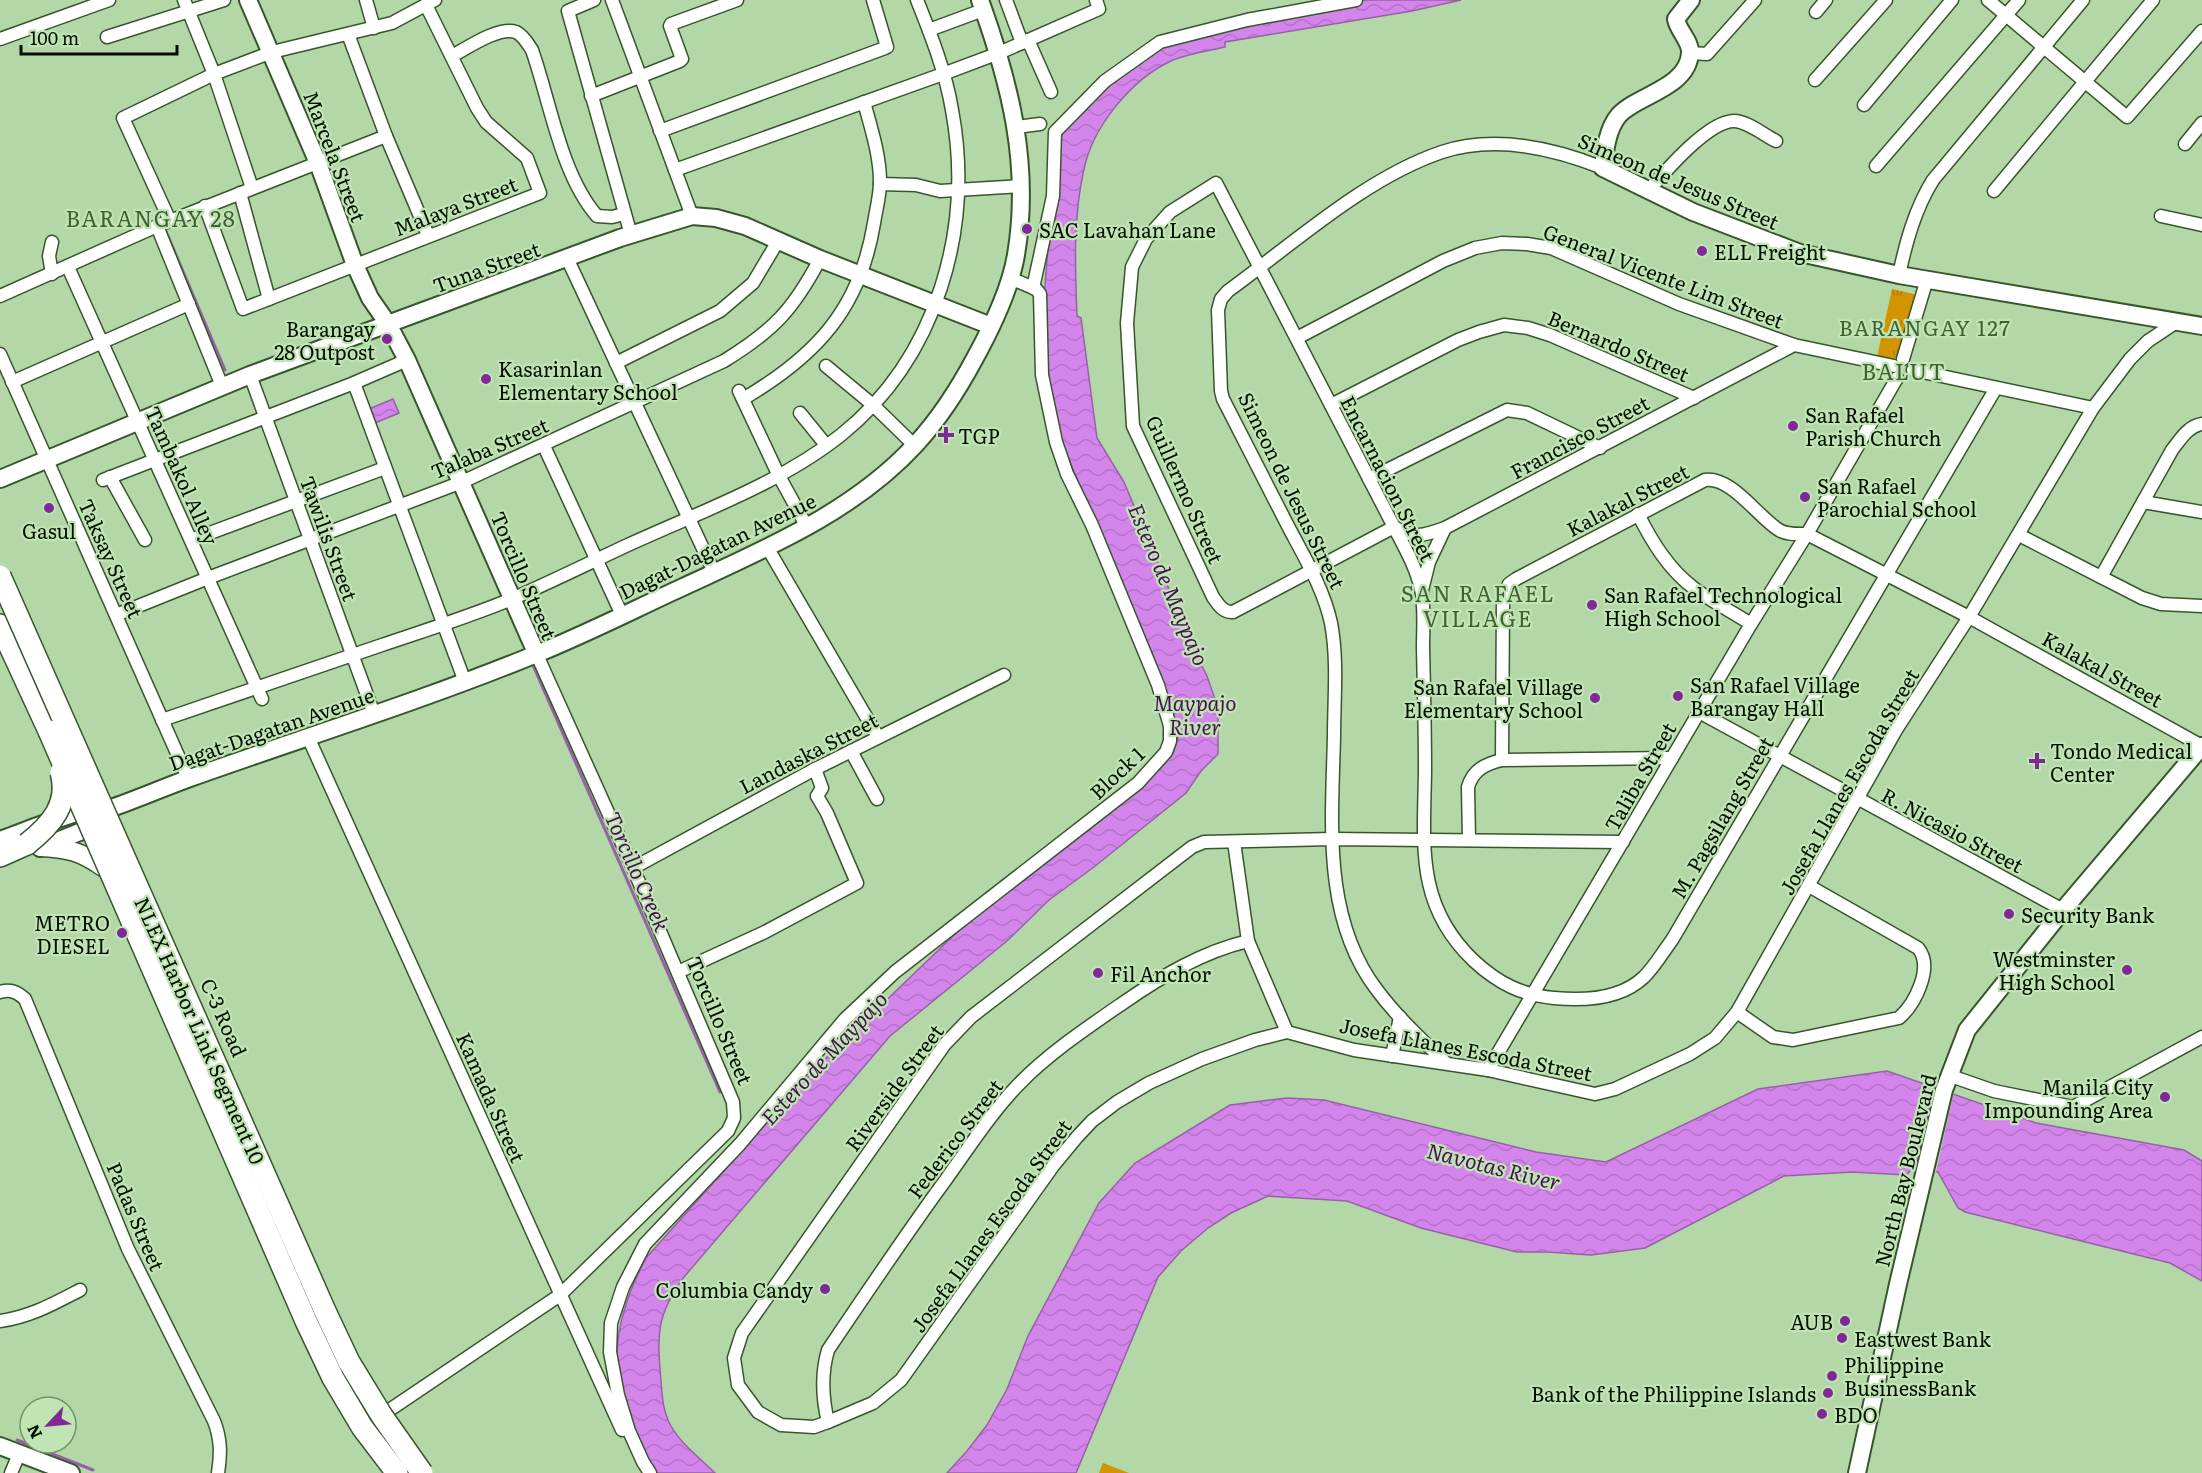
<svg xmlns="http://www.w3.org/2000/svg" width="2202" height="1473" viewBox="0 0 2202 1473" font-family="Literata,serif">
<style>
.grass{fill:url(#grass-tufts)}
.water{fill:url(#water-waves);stroke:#9662a6;stroke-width:1.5}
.pier{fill:#b3d7a7}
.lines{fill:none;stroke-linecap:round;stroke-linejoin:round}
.stream{stroke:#9662a6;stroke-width:3}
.street-casing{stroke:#37562c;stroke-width:15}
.secondary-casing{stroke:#37562c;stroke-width:20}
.primary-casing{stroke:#37562c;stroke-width:21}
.highway-casing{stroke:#37562c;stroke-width:24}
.street{stroke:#fff;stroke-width:12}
.secondary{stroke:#fff;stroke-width:16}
.primary{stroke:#fff;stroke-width:18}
.highway{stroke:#fff;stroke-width:21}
.highway-bridge-casing{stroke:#37562c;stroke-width:24;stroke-linecap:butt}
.highway-bridge{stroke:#fff;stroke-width:21}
.poi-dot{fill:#7f2997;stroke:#c0e4b4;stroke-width:2}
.labels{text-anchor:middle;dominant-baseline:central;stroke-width:4.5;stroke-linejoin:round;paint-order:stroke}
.street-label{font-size:20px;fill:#040f02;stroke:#c0e4b4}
.poi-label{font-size:20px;fill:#040f02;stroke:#c0e4b4;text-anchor:start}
.neighbourhood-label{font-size:21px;letter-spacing:1.5px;fill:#406035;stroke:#c0e4b4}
.water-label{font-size:21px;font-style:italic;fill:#441151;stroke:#c0e4b4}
.quarter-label{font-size:22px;letter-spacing:1.5px;fill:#406035;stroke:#c0e4b4}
</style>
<defs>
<pattern id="grass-tufts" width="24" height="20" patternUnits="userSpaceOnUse" patternTransform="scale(1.5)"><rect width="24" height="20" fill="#d39402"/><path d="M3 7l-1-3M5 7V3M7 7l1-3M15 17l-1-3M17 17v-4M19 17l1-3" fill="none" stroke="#b47e02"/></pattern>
<pattern id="water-waves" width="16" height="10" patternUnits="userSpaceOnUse" patternTransform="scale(1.5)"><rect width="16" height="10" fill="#d485ec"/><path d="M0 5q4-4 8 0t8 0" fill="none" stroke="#b472c9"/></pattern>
</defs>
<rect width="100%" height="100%" fill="#b3d7a7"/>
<g class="grass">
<path d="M1892,289L1918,295L1902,355L1889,361L1877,357Z"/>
<path d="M1103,1463L1129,1473H1099Z"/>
</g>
<g class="water">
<path d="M1365,0H1461L1412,11L1225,42V47C1208,51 1187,54 1171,61C1132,79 1093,126 1084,169C1073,217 1075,267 1077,316L1081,318L1097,438L1124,482L1197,656L1207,676L1218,708V754L1201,771L1186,793L1094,867L1049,900L1007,941L890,1036L684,1277C656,1315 657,1335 661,1381C662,1396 663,1412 671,1426C681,1444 700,1458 715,1473H657C637,1442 615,1388 617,1351C619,1319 631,1286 646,1258L817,1067L978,912L1119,803L1161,768L1173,753L1178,739L1165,690L1057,431L1047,388L1042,324L1055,157L1052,137L1147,47Z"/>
<path d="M393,399L399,413L375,423L369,409Z"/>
<path d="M1887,1071L2036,1123L2184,1150L2202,1161V1281L2170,1263L1965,1212L1958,1208L1938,1172L1913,1167L1907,1175L1852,1172L1784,1176L1645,1248L1591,1255L1547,1252H1517L1421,1228L1347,1201L1268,1196L1231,1213L1208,1228L1181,1251L1158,1277L1076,1473H947L967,1451L987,1425L1007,1389L1028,1336L1099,1203L1135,1163L1230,1105L1287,1098L1324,1100L1536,1152L1606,1162L1758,1089Z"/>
</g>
<path class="pier" d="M1935,1088L1954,1092L1936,1172L1916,1168Z"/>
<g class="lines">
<g class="stream">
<path d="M165,229L225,370"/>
<path d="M532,663L720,1092"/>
<path d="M17,1440L93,1470"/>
</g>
<defs>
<g id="street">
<path d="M184,0L214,74L252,188"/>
<path d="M366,0L374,28"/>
<path d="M594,0L568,11L631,235"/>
<path d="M612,0L692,216"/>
<path d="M1006,0L1022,43"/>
<path d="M1988,0L2127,117L2202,31"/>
<path d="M1816,12L1826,0"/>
<path d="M929,30L983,10"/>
<path d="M348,34L386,136L428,235"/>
<path d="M107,37L224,0"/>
<path d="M0,39L109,0"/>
<path d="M1028,40L1051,92"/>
<path d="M1690,53L1707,54L1755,0"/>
<path d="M452,56C467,48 499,26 516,32C523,35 528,44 532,50C550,101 561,175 597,216L612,217L624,214"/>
<path d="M1815,80L1886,0"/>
<path d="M591,96L680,61L682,59L670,26L671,24L737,0"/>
<path d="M1864,105L1952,0"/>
<path d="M1016,127L1040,124"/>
<path d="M660,131L885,48L887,47L873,0"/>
<path d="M2185,144L2202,123"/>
<path d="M1876,166L2019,0"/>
<path d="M675,170L943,74L999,53L1099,9L1096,0"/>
<path d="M880,184L916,185L940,191L1022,186"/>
<path d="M1649,190C1665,172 1708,121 1734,121C1747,121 1764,135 1776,141"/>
<path d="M1994,191L2153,0"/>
<path d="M240,193L269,299"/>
<path d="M205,206L243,309L540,193L527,158L486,122L477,108L426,5"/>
<path d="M2161,216L2202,225"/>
<path d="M170,221L123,118L214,74L272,52L392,23L435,0"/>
<path d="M157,226L222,386"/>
<path d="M52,242L49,256L52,274"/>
<path d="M567,258L714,572"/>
<path d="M68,267L262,699"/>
<path d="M1899,275C1906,242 1915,209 1933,180L2083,0"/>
<path d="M1033,288L1053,196L1055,132L1105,81L1160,42L1247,20L1356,0"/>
<path d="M0,296L157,226L386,136"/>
<path d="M1297,338L1443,261L1475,248L1502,243L1527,244L1551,248L1679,304L1794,345L1894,366"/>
<path d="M0,354L188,778"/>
<path d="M1903,359L1927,279"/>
<path d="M616,363L720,311L753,283L778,241"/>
<path d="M826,366L873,405L915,446"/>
<path d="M1913,370L2093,408"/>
<path d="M250,375L374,714"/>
<path d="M12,382L189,304"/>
<path d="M354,383L465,682"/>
<path d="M739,391L779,476L807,527"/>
<path d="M743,399C816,356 860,309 874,223C876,210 880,196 880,182C880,155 871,128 864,102"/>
<path d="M1331,405L1458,340L1479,332L1504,325L1528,328L1550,335L1694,398"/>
<path d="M800,413L826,445"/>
<path d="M544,446L622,615"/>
<path d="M110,477L145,540"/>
<path d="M1369,479L1507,410L1527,413L1600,448"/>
<path d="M103,480L354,383L407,360"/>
<path d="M2143,502L2202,512"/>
<path d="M1638,514C1652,542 1669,570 1695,589C1713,602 1732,612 1751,624"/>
<path d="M1394,527L1233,612C1223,613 1218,604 1213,597L1133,426L1127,323L1132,267L1146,239L1170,212L1216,183L1394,527C1404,546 1416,567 1421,589C1425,607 1423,629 1423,648C1424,689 1425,730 1425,771C1424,845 1415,905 1474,961C1498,983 1521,995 1554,998C1585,1001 1621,999 1644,977C1655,966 1663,952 1672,940L1996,388"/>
<path d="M1394,527C1414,539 1423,536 1445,528"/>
<path d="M2019,535L2142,598L2161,604L2202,606"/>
<path d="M191,540L385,468"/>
<path d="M767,547L878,737"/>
<path d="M2101,577L2172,450C2180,440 2188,426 2202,424"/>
<path d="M1422,590L1429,562L1445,528L1794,345"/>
<path d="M116,615L208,578L462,482L724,361C773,331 793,310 820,259"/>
<path d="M1699,712L2063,910"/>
<path d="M162,720C235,695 308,670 382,645C426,630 471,616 514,598C553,581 591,562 630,544C700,512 781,483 841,435C937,358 974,229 952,110C946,73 931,35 917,0"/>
<path d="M308,737L622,1430"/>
<path d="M851,751L877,799"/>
<path d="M1502,760L1503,599L1509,584L1516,579L1705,480C1731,476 1758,517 1779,530C1787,535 1797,534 1807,534L1969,617L2202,746"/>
<path d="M1469,840L1468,787C1473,770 1485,764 1502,760L1672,758"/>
<path d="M1234,842L1248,941L1287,1032"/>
<path d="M1623,842L1331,839L1204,842L1192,847L971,1017L945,1044L742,1333L734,1358L738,1385L758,1412L781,1425L814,1427L828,1422L873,1403L901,1380L1053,1166L1077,1137L1092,1121L1117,1102L1149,1083L1202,1059L1255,1040L1287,1032L1354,1050L1488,1070L1595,1094L1615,1089L1690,1054L1715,1038L1737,1012L1896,730L1969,617L2093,408L2130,359L2148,341L2178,321"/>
<path d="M633,868L815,769L1004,675"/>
<path d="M678,972L765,932L857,883L827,813L817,796L822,788L815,769"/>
<path d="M0,992C11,989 17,992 25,999L128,1249L214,1421C221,1439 221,1454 218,1473"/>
<path d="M1737,1012L1773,1037L1793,1040L1899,1018C1915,1004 1934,967 1918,948L1809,886"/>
<path d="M1392,1056L1400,1017"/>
<path d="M1446,1063C1422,1040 1397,1017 1377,990C1322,918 1332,822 1334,736C1334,699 1338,660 1331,623C1324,590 1305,558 1289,528C1267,485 1245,442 1223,399L1221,391L1218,310L1221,299L1228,291C1293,244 1365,178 1442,152C1494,135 1553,148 1603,168"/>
<path d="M1488,1070L1751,624L1807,534L1897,378"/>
<path d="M1948,1075L1994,1091L2073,1107L2202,1037"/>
<path d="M0,1321C30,1317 53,1304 80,1290"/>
<path d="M385,1413L560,1295L728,1131L734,1118L733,1102L633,868L537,655"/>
<path d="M828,1422C822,1397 821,1374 828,1350C867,1292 906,1234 947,1178C970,1146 991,1113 1019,1084C1048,1054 1088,1027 1123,1003C1162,976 1202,952 1248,941"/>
<path d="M11,1473L19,1454"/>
<path d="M650,1473L643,1462L629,1431L618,1395L610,1352L611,1323L623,1287L645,1244L740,1144L845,1019L895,972L1138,783L1166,752L1170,741V726L1158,685L1092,525L1067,474L1056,442L1042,375L1040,294L1036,289L1010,278"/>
</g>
<g id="secondary">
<path d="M248,0L318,163L355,265L370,298L388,324L407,360L537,655"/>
<path d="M1691,0L1676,19C1678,31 1691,41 1690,53C1688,88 1637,95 1619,115C1607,129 1605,151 1603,168L1693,212L1800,253L1899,275L2202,326"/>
<path d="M0,479L250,375L620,238L692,216L716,218L745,226L820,259L991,326"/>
<path d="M0,840C25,831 51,820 77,813C89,810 102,811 114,807C140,798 165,787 190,778C305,737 421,701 534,655C584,635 633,610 683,587C765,549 854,512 916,444C939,419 959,388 975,358C992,327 1010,290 1016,255C1031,165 1010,83 980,0"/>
<path d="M40,848L87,829L99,818"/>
<path d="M0,1446L71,1473"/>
<path d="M1857,1473L1898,1284L1944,1090L1967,1030L2063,910L2202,746"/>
</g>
<path id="primary" d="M42,847C69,849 80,851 103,867"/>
<g id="highway">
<path d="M0,625L49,731"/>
<path d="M0,856L27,844"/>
</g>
</defs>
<use href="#street" class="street-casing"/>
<use href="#secondary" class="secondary-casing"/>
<use href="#primary" class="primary-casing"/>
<use href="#highway" class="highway-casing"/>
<use href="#street" class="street"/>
<use href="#secondary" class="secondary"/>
<use href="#primary" class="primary"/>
<use href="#highway" class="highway"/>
<defs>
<g id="highway-bridge">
<path d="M0,576L325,1311L349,1362L382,1416L422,1473"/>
<path d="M49,731L306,1321L333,1378L362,1427L397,1473"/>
<path d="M27,844C51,825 70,804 61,772"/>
</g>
</defs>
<use href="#highway-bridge" class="highway-bridge-casing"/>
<use href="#highway-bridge" class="highway-bridge"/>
</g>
<g class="poi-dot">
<circle cx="1027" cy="229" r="6"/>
<circle cx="1702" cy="251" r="6"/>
<circle cx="387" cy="339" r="6"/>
<circle cx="486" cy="379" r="6"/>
<circle cx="1793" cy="426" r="6"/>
<path d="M943 426h6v6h6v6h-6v6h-6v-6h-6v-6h6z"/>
<circle cx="1805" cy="497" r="6"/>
<circle cx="49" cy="508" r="6"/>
<circle cx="1592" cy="605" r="6"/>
<circle cx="1678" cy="696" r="6"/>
<circle cx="1595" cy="698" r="6"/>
<path d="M2034 752h6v6h6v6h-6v6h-6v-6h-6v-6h6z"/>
<circle cx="2009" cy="914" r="6"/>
<circle cx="122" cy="933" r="6"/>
<circle cx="2127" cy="970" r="6"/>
<circle cx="1098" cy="973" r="6"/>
<circle cx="2165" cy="1097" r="6"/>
<circle cx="825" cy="1289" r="6"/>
<circle cx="1845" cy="1321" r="6"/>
<circle cx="1842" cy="1338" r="6"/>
<circle cx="1832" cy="1376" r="6"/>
<circle cx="1828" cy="1393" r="6"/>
<circle cx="1822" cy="1414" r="6"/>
</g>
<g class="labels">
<g class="street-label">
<text transform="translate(336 156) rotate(69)">Marcela Street</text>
<text transform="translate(1679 180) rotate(23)">Simeon de Jesus Street</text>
<text transform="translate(455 205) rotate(-21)">Malaya Street</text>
<text transform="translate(486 266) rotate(-20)">Tuna Street</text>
<text transform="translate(1664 275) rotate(21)">General Vicente Lim Street</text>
<text transform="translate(1619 345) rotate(23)">Bernardo Street</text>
<text transform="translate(1579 436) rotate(-28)">Francisco Street</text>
<text transform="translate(489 447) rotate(-23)">Talaba Street</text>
<text transform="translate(183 475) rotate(66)">Tambakol Alley</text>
<text transform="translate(1389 478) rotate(63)">Encarnacion Street</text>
<text transform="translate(1186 489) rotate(66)">Guillermo Street</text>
<text transform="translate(1293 490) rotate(64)">Simeon de Jesus Street</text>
<text transform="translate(1627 499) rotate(-27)">Kalakal Street</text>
<text transform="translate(330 538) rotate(70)">Tawilis Street</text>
<text transform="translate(717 545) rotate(-26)">Dagat-Dagatan Avenue</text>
<text transform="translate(112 558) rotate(66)">Taksay Street</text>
<text transform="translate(525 575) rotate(67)">Torcillo Street</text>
<text transform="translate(2103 668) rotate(29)">Kalakal Street</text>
<text transform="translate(271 728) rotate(-19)">Dagat-Dagatan Avenue</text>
<text transform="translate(808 752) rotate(-27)">Landaska Street</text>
<text transform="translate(1116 772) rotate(-43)">Block 1</text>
<text transform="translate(1639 776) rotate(-60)">Taliba Street</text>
<text transform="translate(1848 781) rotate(-60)">Josefa Llanes Escoda Street</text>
<text transform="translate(1721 817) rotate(-60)">M. Pagsilang Street</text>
<text transform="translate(1953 829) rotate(28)">R. Nicasio Street</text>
<text transform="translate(225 1017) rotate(66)">C-3 Road</text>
<text transform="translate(721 1020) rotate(67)">Torcillo Street</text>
<text transform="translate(201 1030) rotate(66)">NLEX Harbor Link Segment 10</text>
<text transform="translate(1466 1048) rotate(11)">Josefa Llanes Escoda Street</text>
<text transform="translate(893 1087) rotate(-54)">Riverside Street</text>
<text transform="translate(492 1097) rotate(66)">Kamada Street</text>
<text transform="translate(954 1138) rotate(-53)">Federico Street</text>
<text transform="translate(1904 1170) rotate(-76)">North Bay Boulevard</text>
<text transform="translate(137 1216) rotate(67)">Padas Street</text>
<text transform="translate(990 1225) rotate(-54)">Josefa Llanes Escoda Street</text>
</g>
<g class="poi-label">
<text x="1039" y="229">SAC Lavahan Lane</text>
<text x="1714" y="251">ELL Freight</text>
<text x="375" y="328" text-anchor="end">Barangay<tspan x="375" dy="23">28 Outpost</tspan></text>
<text x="498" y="368">Kasarinlan<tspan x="498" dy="23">Elementary School</tspan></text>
<text x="1805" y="414">San Rafael<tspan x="1805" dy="23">Parish Church</tspan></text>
<text x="958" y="435">TGP</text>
<text x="1817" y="485">San Rafael<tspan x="1817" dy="23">Parochial School</tspan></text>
<text x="49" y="530" text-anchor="middle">Gasul</text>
<text x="1604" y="594">San Rafael Technological<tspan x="1604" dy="23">High School</tspan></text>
<text x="1690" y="684">San Rafael Village<tspan x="1690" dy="23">Barangay Hall</tspan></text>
<text x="1583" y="686" text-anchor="end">San Rafael Village<tspan x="1583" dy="23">Elementary School</tspan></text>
<text x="2050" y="750">Tondo Medical<tspan x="2050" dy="23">Center</tspan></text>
<text x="2021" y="914">Security Bank</text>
<text x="110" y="922" text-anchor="end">METRO<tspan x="110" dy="23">DIESEL</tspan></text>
<text x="2115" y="958" text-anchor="end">Westminster<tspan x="2115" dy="23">High School</tspan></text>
<text x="1110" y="973">Fil Anchor</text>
<text x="2153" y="1086" text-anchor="end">Manila City<tspan x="2153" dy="23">Impounding Area</tspan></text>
<text x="813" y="1289" text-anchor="end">Columbia Candy</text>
<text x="1833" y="1321" text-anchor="end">AUB</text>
<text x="1854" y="1338">Eastwest Bank</text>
<text x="1844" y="1364">Philippine<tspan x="1844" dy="23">BusinessBank</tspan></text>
<text x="1816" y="1393" text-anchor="end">Bank of the Philippine Islands</text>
<text x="1834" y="1414">BDO</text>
</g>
<g class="neighbourhood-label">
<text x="1925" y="326">BARANGAY 127</text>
</g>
<g class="water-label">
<text transform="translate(1170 584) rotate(67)">Estero de Maypajo</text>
<text x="1195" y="701">Maypajo<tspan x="1195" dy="24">River</tspan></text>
<text transform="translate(639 871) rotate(66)">Torcillo Creek</text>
<text transform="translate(823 1057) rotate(-47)">Estero de Maypajo</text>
<text transform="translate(1494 1165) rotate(14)">Navotas River</text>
</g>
<g class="quarter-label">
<text x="151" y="217">BARANGAY 28</text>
<text x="1904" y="370">BALUT</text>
<text x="1478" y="592">SAN RAFAEL<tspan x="1478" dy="25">VILLAGE</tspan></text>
</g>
</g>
<g transform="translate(48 1425) rotate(244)"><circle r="28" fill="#c0e4b4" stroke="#758f6d" stroke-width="1.5"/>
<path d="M0-4.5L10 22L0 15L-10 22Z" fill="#7f2997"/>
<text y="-9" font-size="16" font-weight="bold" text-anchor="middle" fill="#040f02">N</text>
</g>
<path d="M21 45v9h156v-9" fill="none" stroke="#040f02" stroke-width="3"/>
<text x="30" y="45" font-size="18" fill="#040f02" stroke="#c0e4b4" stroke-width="4.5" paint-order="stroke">100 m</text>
</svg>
